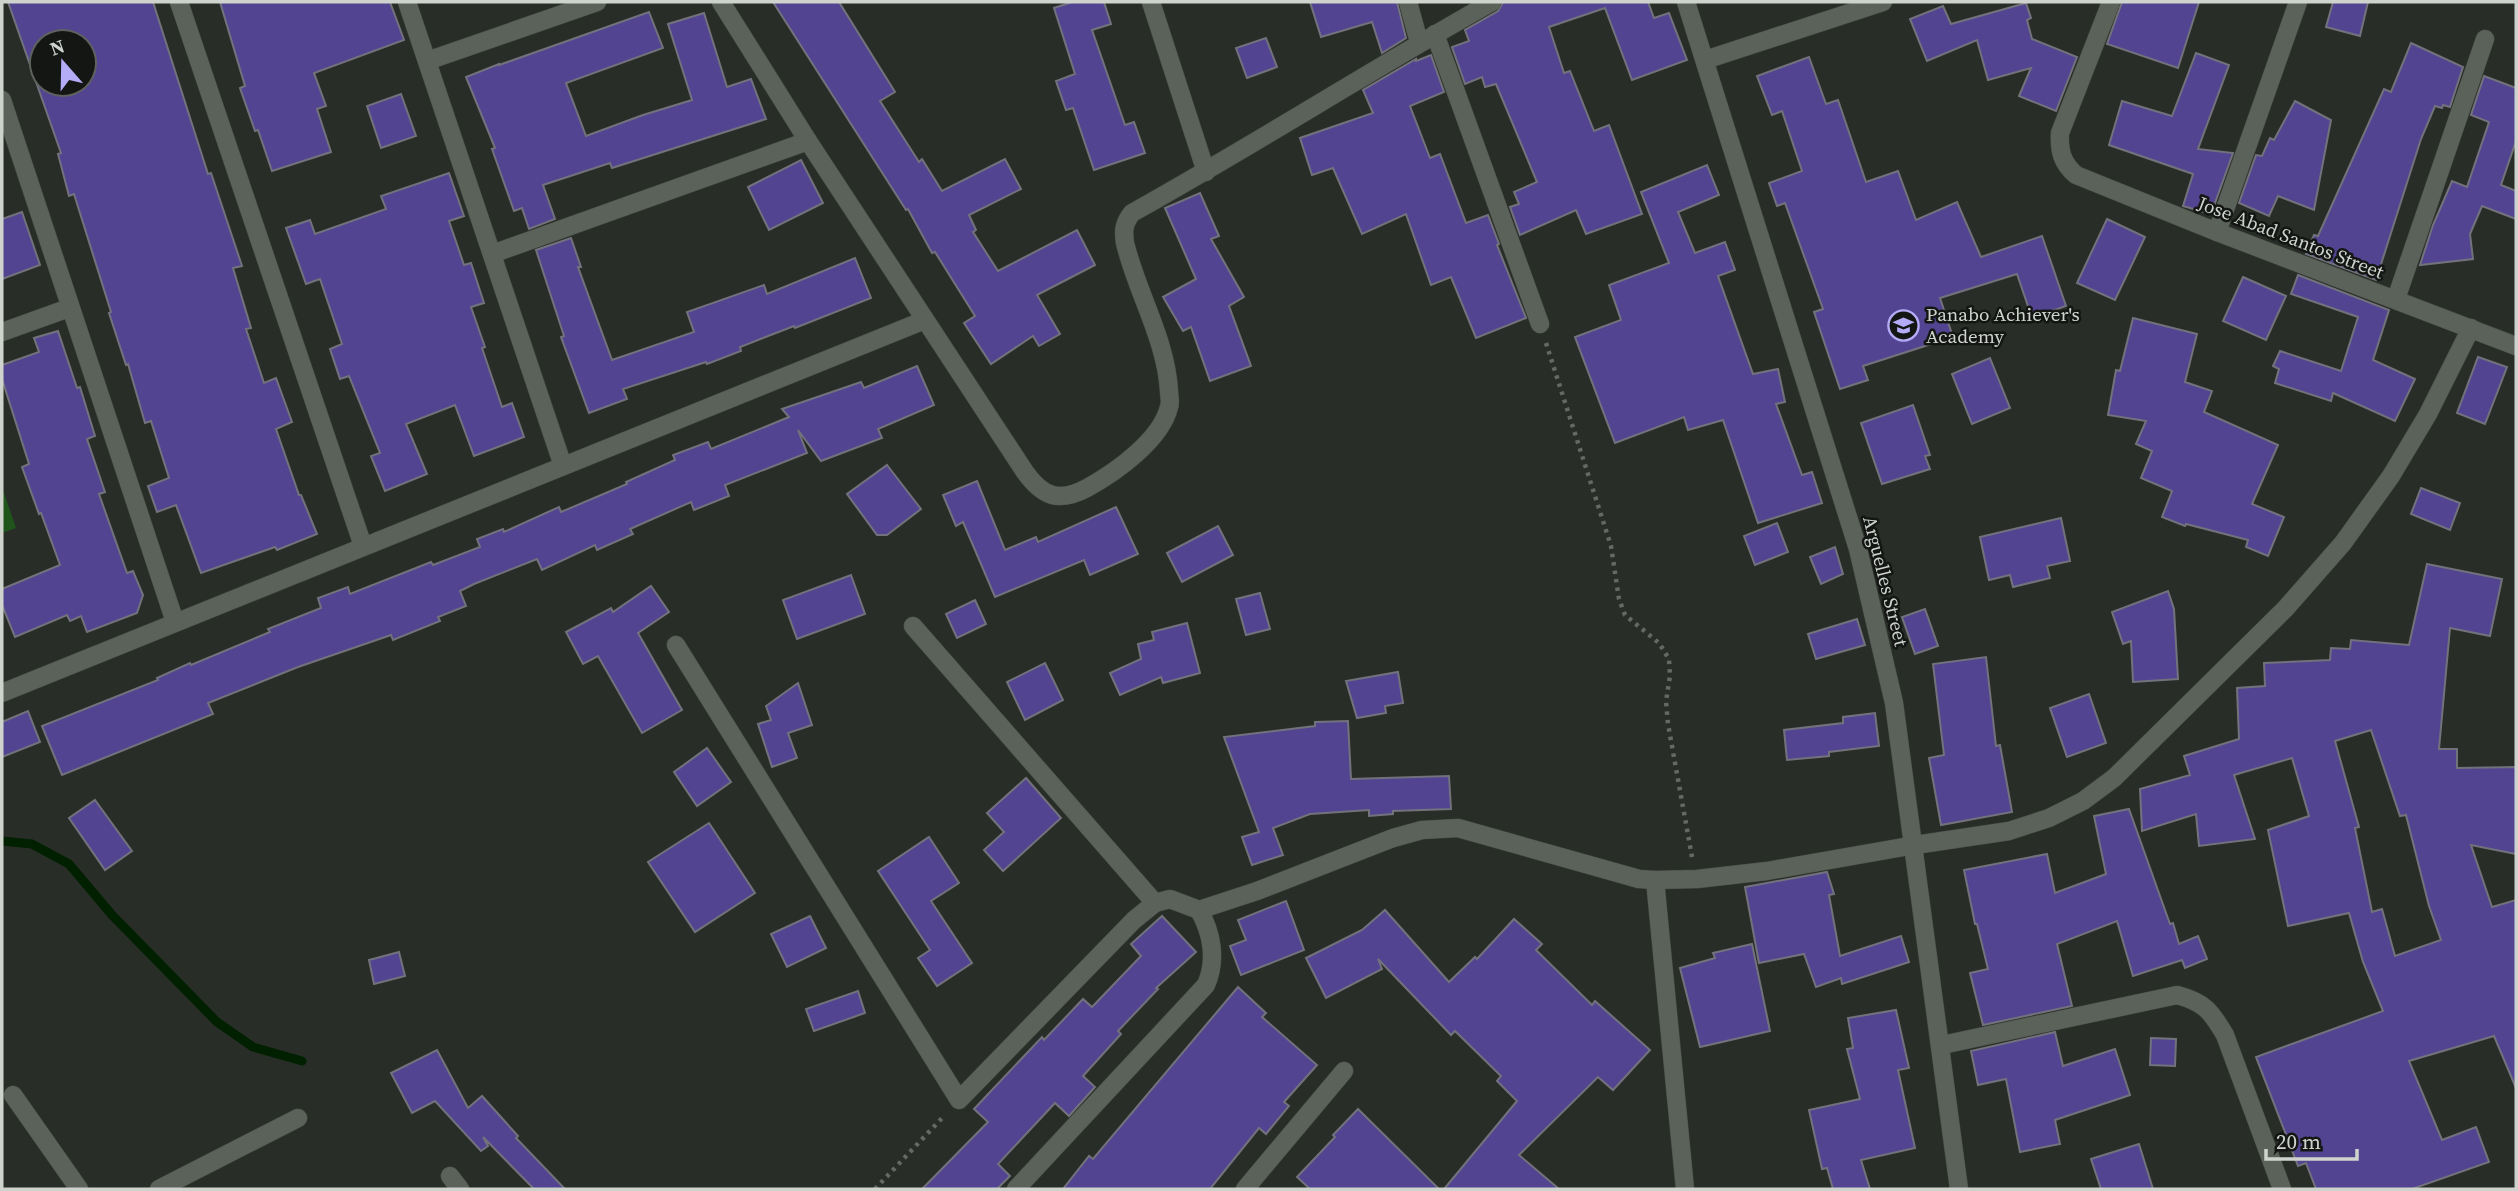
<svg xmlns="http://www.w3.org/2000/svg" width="2518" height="1191" viewBox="0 0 2518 1191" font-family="'Source Serif 4',serif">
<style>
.green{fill:#1f551a}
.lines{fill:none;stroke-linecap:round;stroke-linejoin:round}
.stream{stroke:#002000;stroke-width:9}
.building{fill:#534492;stroke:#72727c;stroke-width:2;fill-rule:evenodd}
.minor-casing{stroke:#464c45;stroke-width:19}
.path{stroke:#646963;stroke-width:4.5;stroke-dasharray:3.5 5;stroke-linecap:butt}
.minor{stroke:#5b625a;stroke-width:18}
.labels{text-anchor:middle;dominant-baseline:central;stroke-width:5;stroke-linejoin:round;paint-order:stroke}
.street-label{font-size:19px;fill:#cfd3ce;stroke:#131613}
.poi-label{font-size:19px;fill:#cfd3ce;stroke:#131613;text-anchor:start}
</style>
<rect width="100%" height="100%" fill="#282e27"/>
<path class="green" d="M2,487L16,528L2,533Z"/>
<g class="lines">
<path class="stream" d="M2,841L32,844L69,864L112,915L217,1022L253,1047L302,1061"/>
</g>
<g class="building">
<path d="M8,2H153L208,174L211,173L242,266L233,268L251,328L246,329L264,383L276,378L292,422L276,429L299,495H301L317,534L277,550L275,547L201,573L176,505L157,512L148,486L169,478L151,421L145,423L128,364L126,365L109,313L111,312L74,194L69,196L58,154L61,153ZM42,42H84V84H42Z"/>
<path d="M220,2H390L404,40L314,73L326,106L317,109L331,152L272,171L258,130L255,131L240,88L245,86Z"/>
<path d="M773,2H839L895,92L880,101L919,162L922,159L942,191L1005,159L1021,189L969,215L976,230L973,232L998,271L1077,230L1095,265L1037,295L1060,334L1039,346L1033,336L991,364L964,323L975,316L935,252L932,253L908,209L906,210Z"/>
<path d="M1072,2H1104L1111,24L1092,30L1125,125L1134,122L1145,153L1094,170L1073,108L1066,110L1056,81L1075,74L1054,8Z"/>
<path d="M1310,2H1397L1406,38L1382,53L1372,22L1321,37Z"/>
<path d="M1503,2H1648L1654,18L1669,13L1687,60L1632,80L1605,8L1549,27L1564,73L1570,71L1594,131L1609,125L1642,214L1586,234L1576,210L1520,235L1510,207L1519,204L1514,192L1537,182L1496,84L1485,87L1482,77L1465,84L1452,47L1469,41L1465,30L1498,11Z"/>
<path d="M2122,2H2199L2178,68L2107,44Z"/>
<path d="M2333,2H2368L2360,36L2326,27Z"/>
<path d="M2026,3L2031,18L2027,20L2032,39L2077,57L2056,111L2019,96L2031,68L1988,80L1977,40L1927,61L1910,19L1943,6L1951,24Z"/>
<path d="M649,12L663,48L566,83L586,136L643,115L692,100L668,24L704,13L727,87L751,79L766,119L612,168L610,163L543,185L555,219L529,229L522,208L514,211L492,149L495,148L466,77L499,64V65Z"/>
<path d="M1266,38L1277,67L1247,78L1236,48Z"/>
<path d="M2411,43L2463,67L2450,107L2443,105L2442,108L2435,106L2421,139L2376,280L2306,254L2314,235L2318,236L2384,89L2391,92Z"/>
<path d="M2196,53L2229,65L2198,149L2233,153L2211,214L2183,206L2193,174L2109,145L2122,101L2172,116Z"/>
<path d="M1431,55L1444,92L1410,106L1430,158L1440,154L1466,223L1488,215L1499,244L1497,245L1526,318L1476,338L1451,277L1431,285L1406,214L1362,234L1333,168L1312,175L1300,138L1373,113L1363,90L1416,59V61Z"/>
<path d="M1809,57L1826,104L1838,100L1866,182L1898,171L1916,220L1957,202L1981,257L2042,236L2066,306L2032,318L2017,274L1940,298L1953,337L1863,366L1868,380L1840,389L1814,312L1823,309L1785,203L1777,206L1769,183L1802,171L1782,111L1772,115L1757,76Z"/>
<path d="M2484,76L2516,88V141L2501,185L2516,191V219L2482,206L2470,234L2473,259L2420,265L2433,225L2452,181L2467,187L2489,122L2471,115Z"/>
<path d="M401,94L416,136L381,148L367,106Z"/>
<path d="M2295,101L2331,120L2314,210L2278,196L2269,216L2239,203L2256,155L2262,156L2270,138L2274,140Z"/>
<path d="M801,160L823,203L769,230L748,187Z"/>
<path d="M1707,165L1719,195L1678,212L1695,253L1725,242L1735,270L1718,276L1753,374L1778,369L1785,402L1776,404L1802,475L1812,472L1822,503L1758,523L1723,420L1688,430L1684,417L1615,443L1575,337L1621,320L1609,285L1669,263L1641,192Z"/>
<path d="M449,173L464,216L449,221L464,265L471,263L484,303L471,307L485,347L482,348L502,407L512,403L524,437L474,456L455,405L406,424L427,474L385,491L371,456L380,453L349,376L340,379L330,349L342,344L320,279L306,284L286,228L310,220L315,234L386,209L381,196Z"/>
<path d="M1200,193L1219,236L1211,239L1244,297L1229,306L1251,366L1210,381L1191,327L1183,331L1163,297L1196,279L1165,208Z"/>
<path d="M22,212L40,265L2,279V219Z"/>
<path d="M2107,219L2145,237L2115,300L2077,283Z"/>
<path d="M571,238L581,267H578L612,360L694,332L687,312L764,285L767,294L855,258L871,298L795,328L794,326L740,347L741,351L707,364L706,362L623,389L627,399L589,413L561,337L564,336L536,250Z"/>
<path d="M2298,275L2389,310L2373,360L2415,379L2395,421L2333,393L2331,401L2275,383L2279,369L2273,366L2280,351L2341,371L2358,317L2291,294Z"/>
<path d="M2243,277L2286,296L2266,340L2223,321Z"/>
<path d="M2133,318L2197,334L2185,382L2212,391L2204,412L2278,445L2252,504L2284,517L2268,556L2246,547L2248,540L2186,524L2185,526L2162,517L2172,491L2141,478L2152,451L2136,444L2146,421L2108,415L2116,370L2120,371Z"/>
<path d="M58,331L77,388L80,387L95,436L87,439L105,492L99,494L127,573L133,571L143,595L137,613L87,632L81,616L70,621L67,615L15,637L2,605V589L60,565L41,513L39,514L22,467L29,464L2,379V365L39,352L34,338Z"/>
<path d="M2478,357L2507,367L2485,424L2457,413Z"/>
<path d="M1990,358L2010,408L1972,424L1952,374Z"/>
<path d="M917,366L934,405L878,429L882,438L821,461L798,430L807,453L725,485L729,496L694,510L691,502L630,529L633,534L597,550L595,545L542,570L537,559L474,584L460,591L466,606L438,617L440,621L393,640L391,635L298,667L208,703L213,714L62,775L42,726L158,680L157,678L190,663L191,665L270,632L268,629L321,608L318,598L348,587L350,594L431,562L433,565L480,547L477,539L503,529L504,532L559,507L561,512L627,484L626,482L675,460L673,455L708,442L711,449L789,417L782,409L861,382L864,388Z"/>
<path d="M1913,405L1930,455L1925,456L1930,469L1882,484L1861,423Z"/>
<path d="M887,465L921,509L887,535H877L847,494Z"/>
<path d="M977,481L1005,550L1036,537L1038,542L1116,507L1138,554L1090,575L1084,560L995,597L963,522L956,526L943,495Z"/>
<path d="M2421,488L2460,503L2450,530L2411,514Z"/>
<path d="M2061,518L2070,561L2047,566L2050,578L2013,587L2010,575L1989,580L1980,537Z"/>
<path d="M1777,523L1788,552L1755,565L1744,536Z"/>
<path d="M1218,526L1233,555L1182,582L1167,553Z"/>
<path d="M1835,547L1843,574L1821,584L1810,557Z"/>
<path d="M2427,564L2502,579L2490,636L2450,628L2439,749H2457V768L2516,767V854L2471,845L2492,907L2516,900V1088L2494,1036L2409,1061L2442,1140L2476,1127L2489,1162L2412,1189H2316L2306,1163L2298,1166L2256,1057L2383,1011L2363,962L2349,913L2288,926L2268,830L2309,816L2292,758L2234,775L2255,839L2199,846L2196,814L2142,831L2140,789L2190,775L2184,756L2239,739L2237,688L2265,686L2264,663L2330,660L2331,648L2350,649L2351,640L2409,645ZM2371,730L2400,816L2406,815L2429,906L2441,940L2395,956L2382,909L2372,912L2355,828L2359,827L2335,741Z"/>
<path d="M851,575L865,614L797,639L783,600Z"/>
<path d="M651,586L669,612L638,633L682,710L642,733L598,656L583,664L566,632L611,608L613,612Z"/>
<path d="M2168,591L2174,609L2178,679L2133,682L2131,641L2123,644L2112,612Z"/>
<path d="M1260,593L1270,629L1246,635L1236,599Z"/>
<path d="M975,600L986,624L957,638L946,614Z"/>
<path d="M1925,609L1938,646L1915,654L1902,617Z"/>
<path d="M1857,619L1865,645L1816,659L1808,634Z"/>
<path d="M1187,623L1200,673L1163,683L1161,677L1120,695L1110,673L1141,659L1138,644L1154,640L1152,632Z"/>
<path d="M1986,657L1996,746L2000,745L2012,812L1941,825L1929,758L1944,755L1933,664Z"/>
<path d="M1045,663L1063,700L1025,720L1007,682Z"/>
<path d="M1398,672L1403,703L1385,706L1386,713L1357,718L1346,681Z"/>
<path d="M798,683L812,725L788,733L797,758L772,767L758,724L771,720L766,706Z"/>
<path d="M2089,694L2106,743L2067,757L2050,708Z"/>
<path d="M28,711L40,742L2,757V722Z"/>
<path d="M1875,713L1879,746L1829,752V756L1787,760L1784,730L1843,723V717Z"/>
<path d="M1348,721L1351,779L1449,776L1451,809L1393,811V814L1369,816V810L1310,814L1273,828L1283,855L1252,865L1242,837L1259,832L1224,737L1315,726V722Z"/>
<path d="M707,748L731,782L697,806L674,772Z"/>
<path d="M1026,778L1061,818L1003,871L984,850L1004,832L987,813Z"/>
<path d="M95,800L132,851L105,870L69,818Z"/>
<path d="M2129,809L2170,924L2173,923L2179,944L2198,936L2207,959L2185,968L2182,960L2133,976L2117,921L2057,944L2072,1006L1983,1025L1970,973L1988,969L1977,924H1975L1964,870L2047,854L2055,893L2106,874L2094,816Z"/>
<path d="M709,823L755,893L695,932L648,862Z"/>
<path d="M929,837L959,883L931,901L972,963L937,986L918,958L930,950L878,871Z"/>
<path d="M1827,872L1834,894L1829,895L1840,956L1901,936L1909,962L1842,984L1841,978L1816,987L1804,954L1759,963L1745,887Z"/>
<path d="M1286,901L1304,950L1241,975L1230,946L1246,940L1238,920Z"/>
<path d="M1385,910L1449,982L1475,957L1477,959L1514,919L1542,944L1536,950L1592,1005L1595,1001L1650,1050L1613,1090L1598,1077L1519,1155L1559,1189H1444L1517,1101L1497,1081L1501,1076L1455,1031L1451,1035L1378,959L1382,969L1326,998L1306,958L1362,930Z"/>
<path d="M810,916L826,948L787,967L771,934Z"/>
<path d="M1162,916L1196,952L1156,988L1158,989L1118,1031L1121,1034L1083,1076L1095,1087L1069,1116L1055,1103L998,1164L1010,1176L997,1189H922L988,1122L974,1109L1042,1037L1044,1040L1083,999L1092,1007L1141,956L1131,944Z"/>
<path d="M1752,944L1770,1031L1700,1047L1680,968L1715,958L1713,953Z"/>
<path d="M399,952L405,976L374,984L369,960Z"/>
<path d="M1238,987L1266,1013L1262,1017L1317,1065L1284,1102L1289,1106L1266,1134L1259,1128L1210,1189H1063L1089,1156L1093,1159Z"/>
<path d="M858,991L865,1013L814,1031L806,1009Z"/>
<path d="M1896,1010L1909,1068L1898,1070L1915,1148L1861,1160L1870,1189H1833L1827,1168L1822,1169L1809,1110L1860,1099L1847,1049L1853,1048L1848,1018Z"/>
<path d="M2055,1032L2063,1066L2115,1049L2130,1095L2055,1120L2060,1144L2020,1152L2006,1079L1978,1085L1971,1051Z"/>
<path d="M2151,1038L2176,1039L2175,1066L2150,1065Z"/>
<path d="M437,1050L468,1108L482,1096L518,1136L516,1138L565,1189H534L483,1137L488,1146L481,1151L435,1101L412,1113L391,1073Z"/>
<path d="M1358,1109L1439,1189H1310L1297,1177L1335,1137L1333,1135Z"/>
<path d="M2139,1144L2153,1189H2101L2091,1159Z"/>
</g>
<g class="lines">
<defs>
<g id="minor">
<path d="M179,2L363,546"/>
<path d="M407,2L563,466"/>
<path d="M721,2L808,141L1025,472C1043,497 1059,503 1087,488C1116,472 1161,440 1169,407C1171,402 1169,396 1169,391C1166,339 1137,293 1125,243C1123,230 1124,223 1132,213C1254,145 1371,70 1492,2"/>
<path d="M1151,2L1206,172"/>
<path d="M1408,2L1419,42"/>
<path d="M1686,2L1858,549L1894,703L1959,1189"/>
<path d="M2111,2L2060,133C2059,151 2062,163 2076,175L2217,232L2516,346"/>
<path d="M1435,34L1540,324"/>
<path d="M1705,60L1883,2"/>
<path d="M427,61L597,2"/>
<path d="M2,100L175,622"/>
<path d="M2217,232L2298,2"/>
<path d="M492,254L808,141"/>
<path d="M2396,299L2485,39"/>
<path d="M2,332L69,308"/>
<path d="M913,626L1155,903"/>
<path d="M676,645L959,1100L1134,920L1155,903L1170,899L1199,910L1257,891L1393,838L1422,830L1458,828L1639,879L1655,880L1697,879L1767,871L1915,845L2009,831L2049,818L2083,801L2114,778L2286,608L2343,543L2391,476L2428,414L2471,328"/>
<path d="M2,693L925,320"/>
<path d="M1655,880L1685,1189"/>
<path d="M1942,1045L2177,995C2204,1002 2211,1011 2225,1035L2282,1189"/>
<path d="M13,1095L79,1189"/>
<path d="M450,1176L460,1189"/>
<path d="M159,1189L298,1118"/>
<path d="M1016,1189L1206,985C1217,960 1212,933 1199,910"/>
<path d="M1245,1189L1344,1071"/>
</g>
</defs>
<use href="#minor" class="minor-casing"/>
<g class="path">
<path d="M1546,343L1611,546L1619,599L1625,615L1659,643L1669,659L1670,676L1666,701L1668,724L1692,857"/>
<path d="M875,1189L944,1116"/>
</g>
<use href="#minor" class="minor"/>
</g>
<defs>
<symbol id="school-ring" viewBox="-11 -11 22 22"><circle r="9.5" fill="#131613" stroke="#b5acf8" stroke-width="1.5"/><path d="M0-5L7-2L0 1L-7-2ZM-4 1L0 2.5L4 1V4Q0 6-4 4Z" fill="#b5acf8"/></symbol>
</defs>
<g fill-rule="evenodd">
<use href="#school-ring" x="1886" y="308" width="35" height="35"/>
</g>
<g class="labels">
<g class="street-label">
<text transform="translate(2291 237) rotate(21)">Jose Abad Santos Street</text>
<text transform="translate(1886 581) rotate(76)">Arguelles Street</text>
</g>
<g class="poi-label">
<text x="1926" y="314">Panabo Achiever's<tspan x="1926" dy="22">Academy</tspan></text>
</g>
</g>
<rect width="2518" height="1191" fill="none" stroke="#cfd3ce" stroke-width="7"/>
<g transform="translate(63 63) rotate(340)"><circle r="33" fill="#131613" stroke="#5e625e" stroke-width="2"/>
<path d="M0-5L12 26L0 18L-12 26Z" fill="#b5acf8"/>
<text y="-10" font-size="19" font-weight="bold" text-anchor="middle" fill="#cfd3ce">N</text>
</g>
<path d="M2266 1149v10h91v-10" fill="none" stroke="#cfd3ce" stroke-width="3.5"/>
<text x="2276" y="1149" font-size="21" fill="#cfd3ce" stroke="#131613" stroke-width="5" paint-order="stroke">20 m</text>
</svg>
